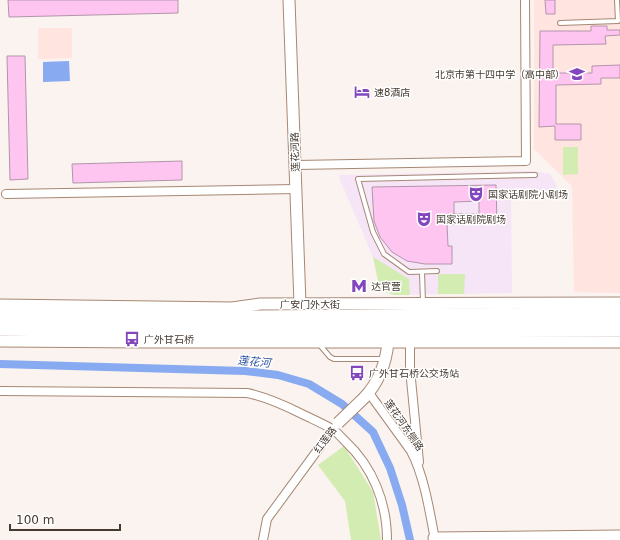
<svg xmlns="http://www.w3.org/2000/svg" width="620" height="540" viewBox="0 0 620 540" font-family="'DejaVu Sans','Noto Sans SC',sans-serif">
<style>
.commercial{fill:#f5e5f7}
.education{fill:#ffe4e0}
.green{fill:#d3ecb1}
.water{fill:#87aaf0}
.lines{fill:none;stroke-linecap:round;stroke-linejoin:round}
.canal{stroke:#87aaf0;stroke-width:8}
.building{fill:#fec5f1;stroke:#b295ab;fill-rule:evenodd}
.lane-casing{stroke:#a68874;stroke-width:6}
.street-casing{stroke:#a68874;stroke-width:10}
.secondary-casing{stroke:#a68874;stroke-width:13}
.highway-casing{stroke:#a68874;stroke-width:17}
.lane{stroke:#fff;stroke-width:4}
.street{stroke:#fff;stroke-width:8}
.secondary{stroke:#fff;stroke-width:11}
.highway{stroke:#fff;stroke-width:15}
.secondary-bridge-casing{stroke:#a68874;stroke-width:13;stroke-linecap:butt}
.secondary-bridge{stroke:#fff;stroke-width:11}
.labels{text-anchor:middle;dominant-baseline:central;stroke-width:3;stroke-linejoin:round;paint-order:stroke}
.poi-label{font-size:10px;fill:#44382f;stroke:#fff;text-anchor:start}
.street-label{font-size:10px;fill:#44382f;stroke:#fff}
.water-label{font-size:11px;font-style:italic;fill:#284d9d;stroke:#fff}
</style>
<rect width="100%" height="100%" fill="#faf3ef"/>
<path class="commercial" d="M535,171L550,174L556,184V196H511L512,293L394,295L380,290L373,257L338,175Z"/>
<g class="education">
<path d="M534,0H620V293L574,292L572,186L534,149Z"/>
<path d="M38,28H72V58L38,59Z"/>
</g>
<g class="green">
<path d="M563,147H578V174L563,175Z"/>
<path d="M373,257L409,279L410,295H394L380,290Z"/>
<path d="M438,274H465L464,294H438Z"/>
<path d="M344,446L373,492L381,540H351L345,501L318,465Z"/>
</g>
<path class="water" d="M69,61L70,81L43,82V62Z"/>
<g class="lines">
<path class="canal" d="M0,364L245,371L278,375L309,384L342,404L373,432L390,468L402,505L410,540"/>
</g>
<g class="building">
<path d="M8,0H178V13L9,17Z"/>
<path d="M545,0H555V14H546Z"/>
<path d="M591,26H607V30H620V35L605,36L606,44L553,45V73H592V66L620,65V78H601V84L556,85V124H581V140H555V126L539,127L540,31H591Z"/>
<path d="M7,56H25L28,179L10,180Z"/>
<path d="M182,161V180L73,183L72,164Z"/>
<path d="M496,185L497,223L447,224L448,246H452V264H425L407,261L392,252L380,237L374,221L372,187ZM479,201V214H454V202Z"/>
</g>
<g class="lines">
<defs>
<g id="lane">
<path d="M560,23L618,21L617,0"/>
<path d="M437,271L409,272L384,254L373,232L358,179L535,175"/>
<path d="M422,272L423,303"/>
<path d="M319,344L330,357L334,359H384"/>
</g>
<g id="street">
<path d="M296,165L526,161L525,0"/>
<path d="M6,194L296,189"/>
<path d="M410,342V369L419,462"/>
<path d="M0,391L247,393C267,397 284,405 302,414C312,419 322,423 332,429C337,432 341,437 345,441C373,467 387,503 387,540"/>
<path d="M369,393L411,451C424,475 430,513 435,540"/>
<path d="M263,540L267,519L333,429"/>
</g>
<g id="secondary">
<path d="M289,0L300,304"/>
<path d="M0,305L232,308L260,304L620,303"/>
<path d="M0,341L148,342H620"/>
<path d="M364,398C379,382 386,364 388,342"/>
<path d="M434,538L620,536"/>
</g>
<g id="highway">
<path d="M0,314L260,318L574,315H620"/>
<path d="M0,328L181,331L620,329"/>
</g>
</defs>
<use href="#lane" class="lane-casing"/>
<use href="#street" class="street-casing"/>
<use href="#secondary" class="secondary-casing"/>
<use href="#highway" class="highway-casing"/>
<use href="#lane" class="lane"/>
<use href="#street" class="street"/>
<use href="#secondary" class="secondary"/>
<use href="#highway" class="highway"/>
<defs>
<path id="secondary-bridge" d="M338,423L364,398"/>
</defs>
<use href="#secondary-bridge" class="secondary-bridge-casing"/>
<use href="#secondary-bridge" class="secondary-bridge"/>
</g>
<defs>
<symbol id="school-bare" viewBox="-9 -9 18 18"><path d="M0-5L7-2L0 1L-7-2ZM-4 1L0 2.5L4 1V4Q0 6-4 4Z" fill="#8347bd" stroke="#fff" stroke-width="2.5" paint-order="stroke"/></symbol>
<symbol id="hotel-bare" viewBox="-9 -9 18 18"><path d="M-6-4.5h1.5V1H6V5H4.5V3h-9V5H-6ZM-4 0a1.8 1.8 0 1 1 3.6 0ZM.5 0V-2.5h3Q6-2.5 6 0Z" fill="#8347bd" stroke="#fff" stroke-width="2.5" paint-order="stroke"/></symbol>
<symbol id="theatre-bare" viewBox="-9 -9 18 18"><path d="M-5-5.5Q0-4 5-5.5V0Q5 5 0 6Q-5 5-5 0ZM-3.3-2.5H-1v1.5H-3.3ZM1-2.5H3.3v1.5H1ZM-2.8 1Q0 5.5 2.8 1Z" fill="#8347bd" stroke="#fff" stroke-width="2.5" paint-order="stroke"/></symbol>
<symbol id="metro-bare" viewBox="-9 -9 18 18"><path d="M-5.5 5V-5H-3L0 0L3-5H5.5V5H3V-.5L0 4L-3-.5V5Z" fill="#8347bd" stroke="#fff" stroke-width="2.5" paint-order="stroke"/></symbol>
<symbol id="bus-bare" viewBox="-9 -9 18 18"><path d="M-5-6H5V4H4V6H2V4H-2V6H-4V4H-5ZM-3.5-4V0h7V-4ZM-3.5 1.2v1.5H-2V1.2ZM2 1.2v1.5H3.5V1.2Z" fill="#8347bd" stroke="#fff" stroke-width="2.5" paint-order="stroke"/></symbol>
</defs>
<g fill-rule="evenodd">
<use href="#school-bare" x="566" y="63" width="22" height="22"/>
<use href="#hotel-bare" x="351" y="81" width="22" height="22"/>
<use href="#theatre-bare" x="465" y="183" width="22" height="22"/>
<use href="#theatre-bare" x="413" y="208" width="22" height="22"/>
<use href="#metro-bare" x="348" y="275" width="22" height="22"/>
<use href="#bus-bare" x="121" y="328" width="22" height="22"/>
<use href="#bus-bare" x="346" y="362" width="22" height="22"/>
</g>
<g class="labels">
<g class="poi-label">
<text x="565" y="74" text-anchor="end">北京市第十四中学（高中部）</text>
<text x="374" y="92">速8酒店</text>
<text x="488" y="194">国家话剧院小剧场</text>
<text x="436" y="219">国家话剧院剧场</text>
<text x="371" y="286">达官营</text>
<text x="144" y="339">广外甘石桥</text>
<text x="369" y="373">广外甘石桥公交场站</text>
</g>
<g class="street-label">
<text transform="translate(295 152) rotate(-92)">莲花河路</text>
<text x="310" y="304">广安门外大街</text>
<text transform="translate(404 425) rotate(55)">莲花河东侧路</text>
<text transform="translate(325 440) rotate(-53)">红莲路</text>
</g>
<g class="water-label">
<text transform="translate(254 362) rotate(5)">莲花河</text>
</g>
</g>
<path d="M10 524v6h110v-6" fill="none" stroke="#44382f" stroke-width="2"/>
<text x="16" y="524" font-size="12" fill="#44382f" stroke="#ffffff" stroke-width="3" paint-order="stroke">100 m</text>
</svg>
